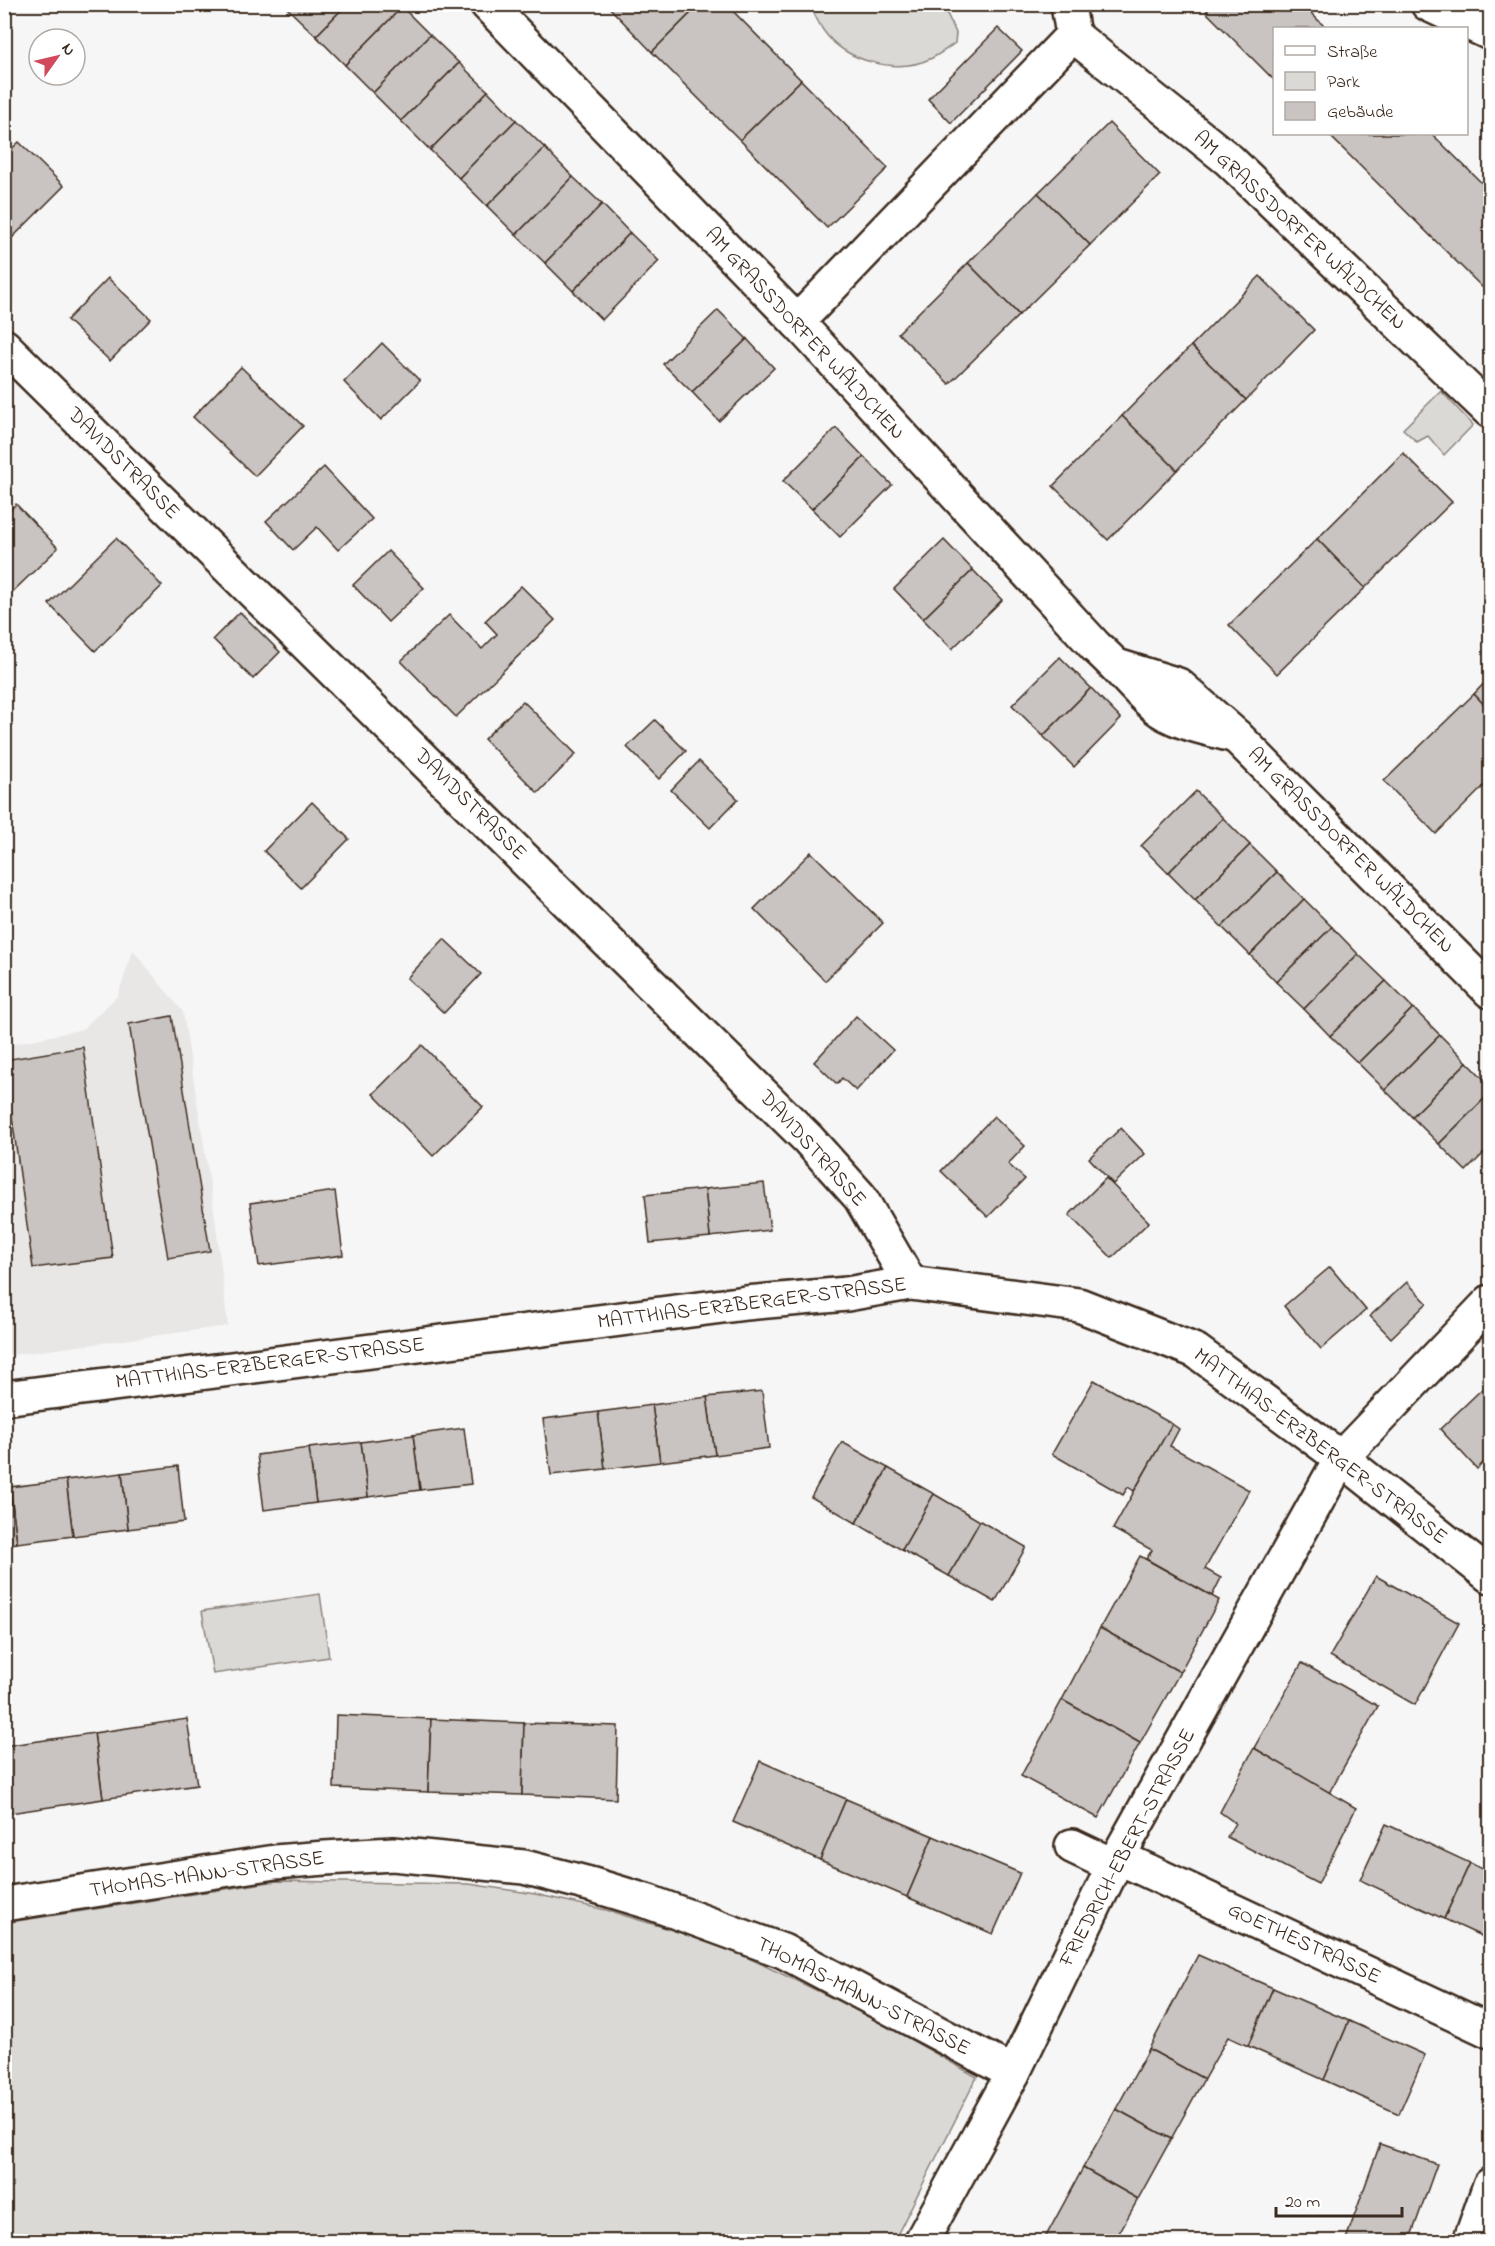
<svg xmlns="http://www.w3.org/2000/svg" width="1495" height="2246" viewBox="0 0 1495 2246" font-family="'Indie Flower',sans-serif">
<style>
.built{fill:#e9e7e6}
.green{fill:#dbd9d6;stroke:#8b827a;stroke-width:1.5}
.building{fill:#c9c3c1;stroke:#3b2a1e;stroke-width:1.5}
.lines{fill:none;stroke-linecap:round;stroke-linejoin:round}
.minor-casing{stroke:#3b2a1e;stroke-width:38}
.minor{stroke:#fff;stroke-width:33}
.labels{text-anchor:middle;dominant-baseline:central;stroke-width:4.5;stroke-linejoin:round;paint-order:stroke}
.street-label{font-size:21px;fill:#3b2a1e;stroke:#fff}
</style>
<rect width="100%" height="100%" fill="#f7f6f6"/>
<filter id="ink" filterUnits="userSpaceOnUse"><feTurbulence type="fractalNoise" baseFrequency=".0167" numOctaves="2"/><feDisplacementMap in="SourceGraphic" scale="12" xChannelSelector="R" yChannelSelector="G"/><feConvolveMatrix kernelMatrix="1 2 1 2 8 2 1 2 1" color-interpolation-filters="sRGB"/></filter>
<g filter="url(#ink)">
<path class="built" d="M133,950L183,1012L215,1216L228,1326L5,1356L4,1046L83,1029L118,995Z"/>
<g class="green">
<path d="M810,5H943L956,33L955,43C948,48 940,54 932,58C897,75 845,62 823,30C818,22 814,14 810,5Z"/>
<path d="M1441,391L1473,425L1444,455L1428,436L1417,442L1403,429Z"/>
<path d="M320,1594L329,1657L213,1674L202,1611Z"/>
<path d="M277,1881L469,1884L535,1894L606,1910L719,1944L862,2012L977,2077L894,2241H5L4,1923Z"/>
</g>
<g class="building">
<path d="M291,4H347L316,36L287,8Z"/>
<path d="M347,4H400L402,7L345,65L316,36Z"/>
<path d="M606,4H700L652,52Z"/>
<path d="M700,4H726L801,80L740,140L652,52Z"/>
<path d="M1213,4H1302L1326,28H1274V80L1206,12Z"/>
<path d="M402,7L430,35L373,93L345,65Z"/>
<path d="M998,28L1022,51L951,123L928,99Z"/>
<path d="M430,35L459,63L401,121L373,93Z"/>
<path d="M459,63L488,91L430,150L401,121Z"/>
<path d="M801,80L888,168L827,228L740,140Z"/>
<path d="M488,91L516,120L459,178L430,150Z"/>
<path d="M516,120L545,148L487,206L459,178Z"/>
<path d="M1109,123L1160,175L1090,245L1038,193Z"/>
<path d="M1328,134H1432L1490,191V295Z"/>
<path d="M19,142L64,186L4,246V156Z"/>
<path d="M545,148L573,177L516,235L487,206Z"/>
<path d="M573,177L602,204L545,263L516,235Z"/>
<path d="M1038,193L1090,245L1019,315L968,263Z"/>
<path d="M602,204L630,233L573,291L545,263Z"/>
<path d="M630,233L659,261L602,320L573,291Z"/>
<path d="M968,263L1019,315L949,384L898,333Z"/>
<path d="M1260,276L1314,330L1246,400L1191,346Z"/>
<path d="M108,278L151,319L110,361L67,320Z"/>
<path d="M718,310L747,339L692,392L663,364Z"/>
<path d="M747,339L774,368L719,421L692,392Z"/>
<path d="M382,343L420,381L381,420L344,382Z"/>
<path d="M1191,346L1246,400L1177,470L1122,416Z"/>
<path d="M241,367L303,426L255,476L193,417Z"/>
<path d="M1122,416L1177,470L1108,540L1053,486Z"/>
<path d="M836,428L864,457L812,509L783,481Z"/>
<path d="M1403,453L1452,502L1365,588L1317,539Z"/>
<path d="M864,457L892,485L840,537L812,509Z"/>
<path d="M324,467L372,519L338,550L317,527L293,550L266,521Z"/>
<path d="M16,504L58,548L4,600V516Z"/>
<path d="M116,538L162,586L95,651L49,604Z"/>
<path d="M1317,539L1365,588L1277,674L1229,625Z"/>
<path d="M944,540L973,570L923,619L894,589Z"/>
<path d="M388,551L424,588L388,622L353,585Z"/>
<path d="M973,570L1002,600L952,649L923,619Z"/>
<path d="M521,586L555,620L456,717L401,661L449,615L482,649L497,634L485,621Z"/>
<path d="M240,612L280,652L253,679L213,639Z"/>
<path d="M1060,657L1091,688L1043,736L1012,705Z"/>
<path d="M1490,677V711L1474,694Z"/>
<path d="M1091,688L1121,719L1074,767L1043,736Z"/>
<path d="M1474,694L1490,711V780L1436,834L1384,781Z"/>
<path d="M523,701L576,754L538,793L484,739Z"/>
<path d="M655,720L686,751L659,779L627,747Z"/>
<path d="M699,761L738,799L710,828L671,790Z"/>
<path d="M1196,791L1223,818L1168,873L1141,846Z"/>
<path d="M312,802L349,839L301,888L264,851Z"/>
<path d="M1223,818L1250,845L1195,900L1168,873Z"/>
<path d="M1250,845L1277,872L1222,927L1195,900Z"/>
<path d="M811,852L883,923L825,981L754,909Z"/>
<path d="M1277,872L1304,899L1250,955L1222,927Z"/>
<path d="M1304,899L1332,927L1276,982L1250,955Z"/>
<path d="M1332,927L1358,954L1304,1009L1276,982Z"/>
<path d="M444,939L481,974L444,1013L407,978Z"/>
<path d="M1358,954L1386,981L1330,1036L1304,1009Z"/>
<path d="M1386,981L1413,1008L1358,1063L1330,1036Z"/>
<path d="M1413,1008L1440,1035L1385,1090L1358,1063Z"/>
<path d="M172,1016L210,1251L168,1258L129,1024Z"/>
<path d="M856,1016L893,1050L856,1091L842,1078L837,1084L814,1062Z"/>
<path d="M1440,1035L1467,1062L1412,1117L1385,1090Z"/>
<path d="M422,1045L483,1107L433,1156L373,1094Z"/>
<path d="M83,1047L113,1258L33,1268L4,1060Z"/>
<path d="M1467,1062L1490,1085V1093L1439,1144L1412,1117Z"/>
<path d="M1490,1093V1147L1466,1171L1439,1144Z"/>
<path d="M994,1116L1025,1146L1008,1164L1025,1179L988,1217L941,1171Z"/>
<path d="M1121,1128L1145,1154L1113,1184L1089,1158Z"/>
<path d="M1106,1178L1149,1222L1112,1258L1069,1215Z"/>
<path d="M764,1183L770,1230L710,1237L705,1189Z"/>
<path d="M705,1189L710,1237L650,1243L645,1195Z"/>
<path d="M335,1191L343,1255L259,1266L250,1203Z"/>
<path d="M1330,1267L1366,1310L1321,1349L1284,1306Z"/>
<path d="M1407,1282L1427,1303L1391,1338L1370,1316Z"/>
<path d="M1094,1380L1172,1424L1134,1491L1128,1487L1123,1495L1052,1454Z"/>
<path d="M1482,1389L1490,1397V1456L1477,1469L1440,1429Z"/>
<path d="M762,1391L769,1448L715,1455L707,1397Z"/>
<path d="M707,1397L715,1455L660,1462L652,1405Z"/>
<path d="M652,1405L660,1462L605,1469L598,1412Z"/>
<path d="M598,1412L605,1469L551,1475L543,1419Z"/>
<path d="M1172,1424L1179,1429L1170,1446L1249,1490L1205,1569L1221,1578L1212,1596L1146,1559L1152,1550L1113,1529Z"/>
<path d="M464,1428L471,1484L420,1490L413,1435Z"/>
<path d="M413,1435L420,1490L368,1497L361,1442Z"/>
<path d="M361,1442L368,1497L316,1503L309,1448Z"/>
<path d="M842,1442L888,1468L856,1523L811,1497Z"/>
<path d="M309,1448L316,1503L264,1510L257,1455Z"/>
<path d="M178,1466L184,1522L128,1529L122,1473Z"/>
<path d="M888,1468L934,1494L902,1550L856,1523Z"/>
<path d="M122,1473L128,1529L73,1536L66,1480Z"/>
<path d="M66,1480L73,1536L17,1543L10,1487Z"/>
<path d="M10,1487L17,1543L4,1545V1488Z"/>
<path d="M934,1494L980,1521L949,1576L902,1550Z"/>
<path d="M980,1521L1026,1547L995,1602L949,1576Z"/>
<path d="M1140,1556L1219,1600L1180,1672L1100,1628Z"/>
<path d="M1376,1576L1459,1623L1415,1705L1330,1656Z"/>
<path d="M1100,1628L1180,1672L1140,1743L1062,1700Z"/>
<path d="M1302,1663L1378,1706L1329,1793L1254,1748Z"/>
<path d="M1062,1700L1140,1743L1098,1818L1021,1776Z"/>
<path d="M336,1715L431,1719L428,1792L334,1788Z"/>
<path d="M187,1719L197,1785L103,1799L94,1733Z"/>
<path d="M431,1719L524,1723L522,1795L428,1792Z"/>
<path d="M524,1723L618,1726L616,1799L522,1795Z"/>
<path d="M94,1733L103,1799L10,1813L4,1777V1746Z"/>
<path d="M1254,1748L1356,1808L1318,1884L1227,1837L1235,1823L1220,1812Z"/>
<path d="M760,1761L846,1799L820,1860L733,1822Z"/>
<path d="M4,1777L10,1813L4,1814Z"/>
<path d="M846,1799L933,1836L907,1897L820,1860Z"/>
<path d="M1386,1824L1470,1863L1444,1919L1360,1880Z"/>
<path d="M933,1836L1020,1873L993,1934L907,1897Z"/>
<path d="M1470,1863L1490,1873V1940L1444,1919Z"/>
<path d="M1198,1955L1273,1988L1248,2046L1228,2037L1204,2079L1149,2049Z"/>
<path d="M1273,1988L1349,2021L1324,2080L1248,2046Z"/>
<path d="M1349,2021L1425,2055L1399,2114L1324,2080Z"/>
<path d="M1149,2049L1204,2079L1171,2139L1116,2109Z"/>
<path d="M1116,2109L1171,2139L1138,2199L1083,2168Z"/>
<path d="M1380,2144L1437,2164L1409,2242H1345Z"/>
<path d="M1083,2168L1138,2199L1114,2242H1052L1045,2238Z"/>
</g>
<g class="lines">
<defs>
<g id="minor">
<path d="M487,4L797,322L1096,647C1117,665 1135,689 1156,707C1175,723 1212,729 1236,736"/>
<path d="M1428,4L1490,33"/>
<path d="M1073,35L1229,160L1490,411"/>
<path d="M797,322L1073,35L1069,11L1072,4"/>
<path d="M4,346L808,1139L860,1197L910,1283"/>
<path d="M1120,667L1178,685L1236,736L1490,991"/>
<path d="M4,1398L746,1303L847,1294L910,1283L1079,1305L1196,1351L1341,1458L1490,1576"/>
<path d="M1072,1846L1114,1866"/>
<path d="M1118,1857L1490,2031"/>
<path d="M4,1904L275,1862L325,1858L393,1854L524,1867L593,1885L649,1902L783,1951L1013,2073"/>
<path d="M921,2242L1013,2073L1118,1857L1341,1458L1490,1302"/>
<path d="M1470,2242L1490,2185"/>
</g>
</defs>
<use href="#minor" class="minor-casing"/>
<use href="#minor" class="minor"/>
</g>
</g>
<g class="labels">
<g class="street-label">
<text transform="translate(1299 231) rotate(43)">AM GRASSDORFER WÄLDCHEN</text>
<text transform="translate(804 334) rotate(47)">AM GRASSDORFER WÄLDCHEN</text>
<text transform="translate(123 464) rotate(45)">DAVIDSTRASSE</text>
<text transform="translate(470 805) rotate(45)">DAVIDSTRASSE</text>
<text transform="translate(1350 851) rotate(45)">AM GRASSDORFER WÄLDCHEN</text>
<text transform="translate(812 1149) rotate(48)">DAVIDSTRASSE</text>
<text transform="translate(752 1304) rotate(-7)">MATTHIAS-ERZBERGER-STRASSE</text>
<text transform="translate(270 1364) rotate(-7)">MATTHIAS-ERZBERGER-STRASSE</text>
<text transform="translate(1320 1447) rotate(37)">MATTHIAS-ERZBERGER-STRASSE</text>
<text transform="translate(1128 1848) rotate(-62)">FRIEDRICH-EBERT-STRASSE</text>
<text transform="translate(207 1875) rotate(-8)">THOMAS-MANN-STRASSE</text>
<text transform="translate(1304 1944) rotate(25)">GOETHESTRASSE</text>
<text transform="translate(863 1997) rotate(27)">THOMAS-MANN-STRASSE</text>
</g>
</g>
<rect width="1495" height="2246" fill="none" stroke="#fff" stroke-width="24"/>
<rect x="12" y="12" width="1471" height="2222" fill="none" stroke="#3b2a1e" stroke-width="2" filter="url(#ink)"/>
<rect x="1273" y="27" width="195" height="108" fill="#ffffff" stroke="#b1aaa5" stroke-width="1.5"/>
<rect x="1285" y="46" width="30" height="9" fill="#ffffff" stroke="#b1aaa5" stroke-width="1.5"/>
<text x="1327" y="57" font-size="18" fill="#3b2a1e">Straße</text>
<rect x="1285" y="72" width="30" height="18" fill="#dbd9d6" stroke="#b1aaa5" stroke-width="1.5"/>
<text x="1327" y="87" font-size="18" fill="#3b2a1e">Park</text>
<rect x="1285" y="102" width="30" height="18" fill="#c9c3c1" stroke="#b1aaa5" stroke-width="1.5"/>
<text x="1327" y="117" font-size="18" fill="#3b2a1e">Gebäude</text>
<g transform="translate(57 57) rotate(56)"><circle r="28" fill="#ffffff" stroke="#b1aaa5" stroke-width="1.5"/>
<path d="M0-4.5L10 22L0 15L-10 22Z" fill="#d1495b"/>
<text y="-9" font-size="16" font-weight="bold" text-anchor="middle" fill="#3b2a1e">N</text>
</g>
<path d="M1276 2207v9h126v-9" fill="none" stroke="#3b2a1e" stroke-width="3"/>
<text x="1285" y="2207" font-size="18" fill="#3b2a1e" stroke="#ffffff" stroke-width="4.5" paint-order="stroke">20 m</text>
</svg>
